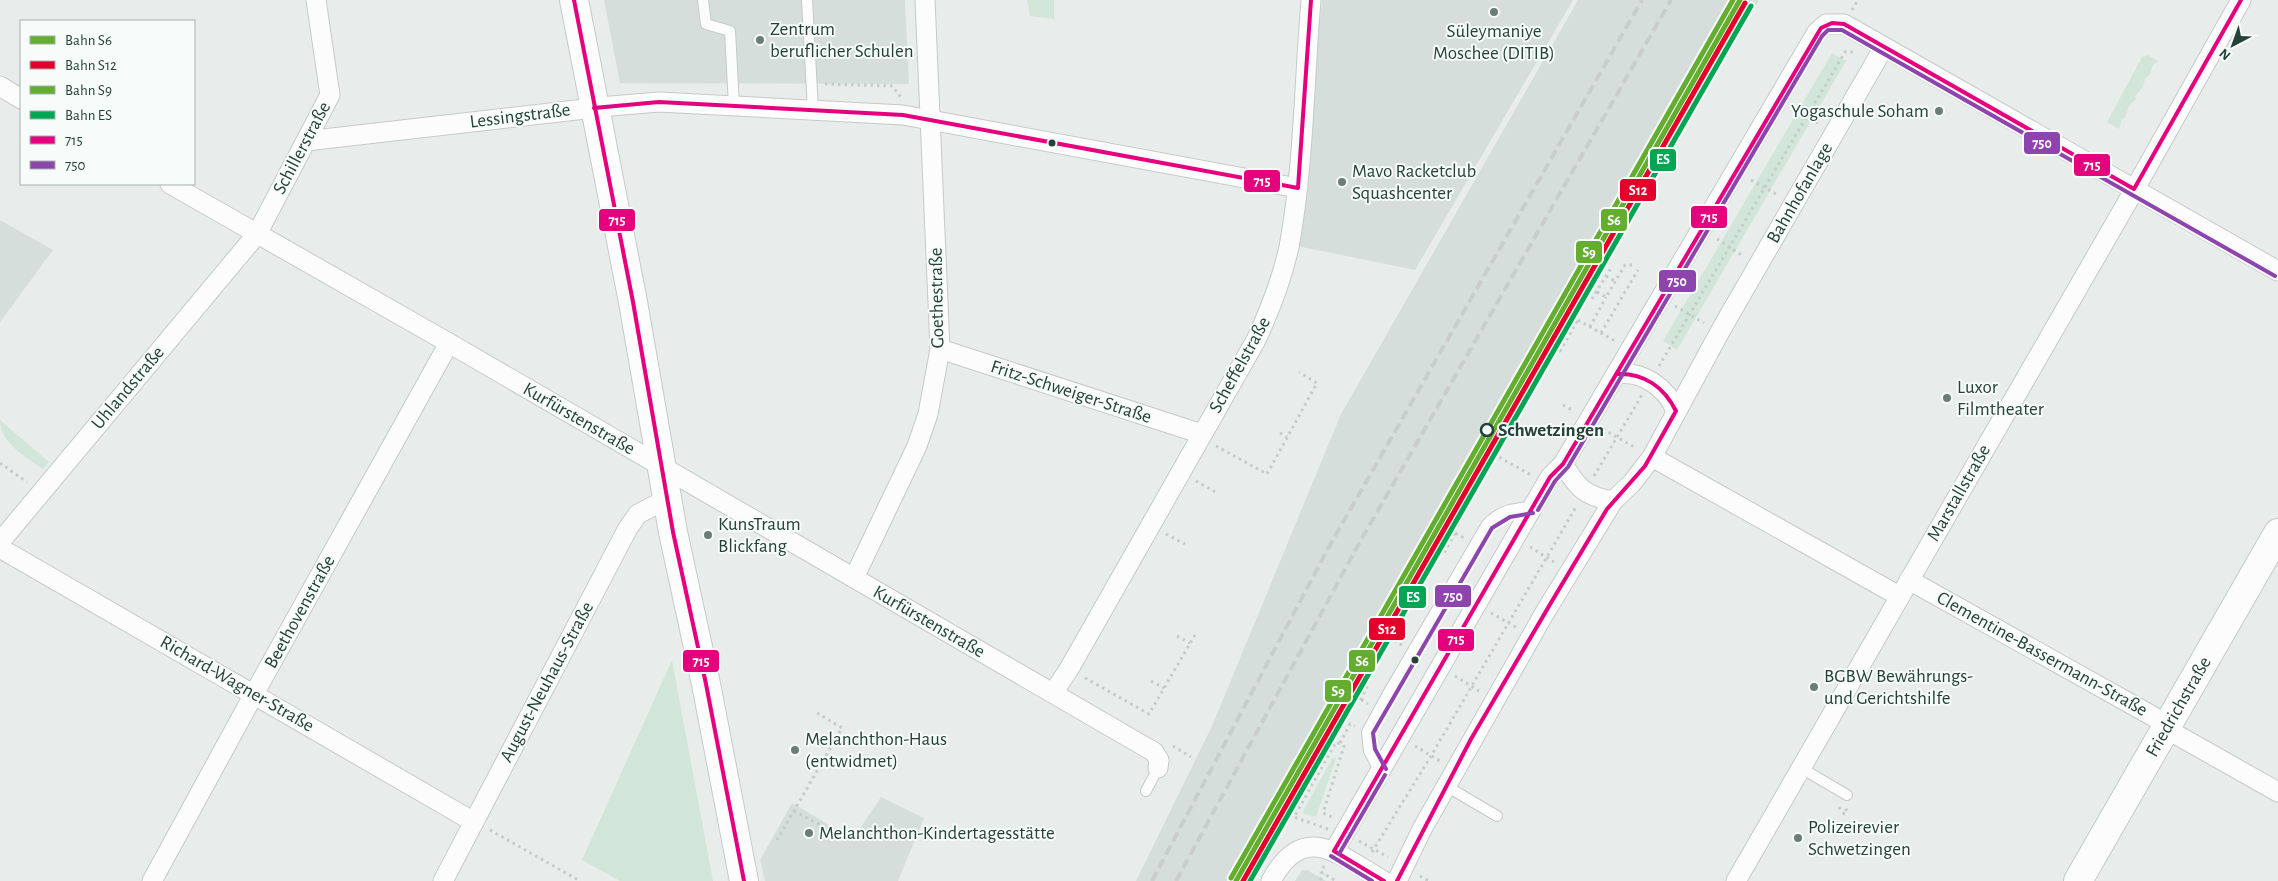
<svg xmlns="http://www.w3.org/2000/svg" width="2278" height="881" viewBox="0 0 2278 881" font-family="'Alegreya Sans',sans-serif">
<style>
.built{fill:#d6dedb}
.green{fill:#d1e6d8}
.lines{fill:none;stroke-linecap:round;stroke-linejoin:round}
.lane-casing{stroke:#c5cac8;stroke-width:12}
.street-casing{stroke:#c5cac8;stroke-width:21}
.secondary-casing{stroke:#c3cbc8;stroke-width:30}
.path{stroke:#c3ccca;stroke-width:3;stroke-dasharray:2.5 4;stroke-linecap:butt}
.lane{stroke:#fcfcfc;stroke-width:10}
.street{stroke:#fcfcfc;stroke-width:19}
.secondary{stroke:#fcfcfc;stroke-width:28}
.rail{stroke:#c9cdcc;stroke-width:4;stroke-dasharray:10 5;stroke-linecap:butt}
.bus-1-casing{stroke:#f7fbf9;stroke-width:8}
.bus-2-casing{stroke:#f7fbf9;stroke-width:8}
.bus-1{stroke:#e5007d;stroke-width:4}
.bus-2{stroke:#8e44ad;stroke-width:4}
.rail-1-casing{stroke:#f7fbf9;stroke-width:9}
.rail-2-casing{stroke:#f7fbf9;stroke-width:9}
.rail-3-casing{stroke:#f7fbf9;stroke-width:9}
.rail-4-casing{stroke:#f7fbf9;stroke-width:9}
.rail-1{stroke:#63ad2f;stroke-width:5}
.rail-2{stroke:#e4002b;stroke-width:5}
.rail-3{stroke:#63ad2f;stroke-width:5}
.rail-4{stroke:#00a651;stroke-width:5}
.poi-dot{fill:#697e78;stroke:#f7fbf9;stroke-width:2}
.bus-dot{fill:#24423a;stroke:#f7fbf9;stroke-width:2}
.stop-dot{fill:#f7fbf9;stroke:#24423a;stroke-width:2.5}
.labels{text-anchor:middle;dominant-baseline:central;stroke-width:4;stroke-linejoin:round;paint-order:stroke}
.poi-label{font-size:19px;fill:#24423a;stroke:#f7fbf9;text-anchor:start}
.street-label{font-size:19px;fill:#24423a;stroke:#f7fbf9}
.stop-label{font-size:19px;font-weight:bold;fill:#24423a;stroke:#f7fbf9;text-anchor:start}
.line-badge{stroke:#f7fbf9;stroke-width:2}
.badge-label{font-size:14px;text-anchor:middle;font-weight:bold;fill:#fff}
</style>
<rect width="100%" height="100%" fill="#e8edeb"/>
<g class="built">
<path d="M604,0H905L909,84L620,83Z"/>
<path d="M1322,0H1573L1415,270L1297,246Z"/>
<path d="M1578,0H1759L1508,417L1245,881H1136L1212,726L1341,414Z"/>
<path d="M0,220L53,250L0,322Z"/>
<path d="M881,797L924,818L898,881H765L760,860L792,803L853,839Z"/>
<path d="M1302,870H1307L1326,881H1295Z"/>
</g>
<g class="green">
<path d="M1027,0H1054V19L1030,16Z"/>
<path d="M1748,0H1759L1719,70L1712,66Z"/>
<path d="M1832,53L1846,61L1677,350L1663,341Z"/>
<path d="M2148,55L2158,61L2153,65L2149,76L2146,77L2142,88L2135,96L2136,99L2129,106L2125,118L2122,119L2119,129L2107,122L2142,57Z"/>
<path d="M0,420L49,462L43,469C26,457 0,443 0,420Z"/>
<path d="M672,660L713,881H620L582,860Z"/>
<path d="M1333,757L1336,759L1316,817L1302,813Z"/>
</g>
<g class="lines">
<defs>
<g id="lane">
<path d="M703,0L706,24L730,31L734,106"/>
<path d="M807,0L813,110"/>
<path d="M1801,768L1847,795"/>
<path d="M1380,772L1369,751L1367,732L1390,690L1487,524C1501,510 1513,508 1533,507"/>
<path d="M1446,786L1497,816"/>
<path d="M1146,791L1158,768"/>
</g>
<g id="street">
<path d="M0,86L21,99"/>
<path d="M306,141L611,106L659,102L903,115L1298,188"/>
<path d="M170,184L442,339L1154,752L1159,760L1158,768"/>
<path d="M940,349L1202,434"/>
<path d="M1617,374C1642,370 1667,388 1676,411"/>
<path d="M1652,457L1899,596"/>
<path d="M1563,464C1578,488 1584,496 1613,501"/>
<path d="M0,542L257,234L330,95L316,0"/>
<path d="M0,548L474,822"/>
<path d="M854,578L917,446L928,414L940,349L925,0"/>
<path d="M1909,580L2156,718L2177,735L2278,792"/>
<path d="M1053,693L1069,669L1256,340C1270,310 1282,279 1289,247C1304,166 1304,82 1311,0"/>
<path d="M1334,851L1550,477L1563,464L1817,32L1826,24H1844L2278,271"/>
<path d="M152,881L254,694L449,343"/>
<path d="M443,881L628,528L638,514L667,499"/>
<path d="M1271,881C1304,819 1340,856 1384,881"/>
<path d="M1397,881L1422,829L1544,614L1613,501L1632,483L1652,457L1722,328L1884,47"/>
<path d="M1736,881L2132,194L2241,0"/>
</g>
<g id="secondary">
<path d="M574,0L633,302L673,532L706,684L744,881"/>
<path id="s1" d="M2078,881L2278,533"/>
</g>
</defs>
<use href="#lane" class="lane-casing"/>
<use href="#street" class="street-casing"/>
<use href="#secondary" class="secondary-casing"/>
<g class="path">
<path d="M1852,10L1858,0"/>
<path d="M825,84L892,86L901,97"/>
<path d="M1793,109L1820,124"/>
<path d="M1751,180L1778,195"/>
<path d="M1717,239L1743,256"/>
<path d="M1606,276L1615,281"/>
<path d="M1597,292L1606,297L1625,265H1635"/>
<path d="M1592,299L1611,268"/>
<path d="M1675,306L1704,323"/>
<path d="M1578,320L1615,341"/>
<path d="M1590,327L1606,297"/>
<path d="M1601,333L1638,270"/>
<path d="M1548,345L1560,351L1579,318"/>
<path d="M1659,366L1845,52H1854L1855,50"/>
<path d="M1563,405L1574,411"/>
<path d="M1603,429L1636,448"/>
<path d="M1280,433L1287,437"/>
<path d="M1216,446L1267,474L1317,383L1299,372"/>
<path d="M1488,451L1531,475"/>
<path d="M0,463L27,482"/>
<path d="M1594,476L1642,395"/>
<path d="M1196,481L1215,492"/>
<path d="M1444,527L1464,538"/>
<path d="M1454,532L1462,518"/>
<path d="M1166,534L1185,544"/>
<path d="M1433,547L1444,553L1455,533"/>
<path d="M1530,547L1554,562"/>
<path d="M1491,613L1516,627"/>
<path d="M1383,634L1402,645"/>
<path d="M1177,636L1190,643"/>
<path d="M1455,676L1479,691"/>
<path d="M1085,678L1149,714L1195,635"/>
<path d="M1358,679L1368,685L1360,700"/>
<path d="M1151,681L1164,688"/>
<path d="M1350,693L1368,704"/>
<path d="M1340,743L1350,724L1355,726"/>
<path d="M1173,746L1191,757"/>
<path d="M1415,746L1440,761"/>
<path d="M1839,807L1844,814L1847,811L1845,808"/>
<path d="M794,811L830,830"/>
<path d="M1328,829L1294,817L1336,742L1344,746L1323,813L1332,817"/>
<path d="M490,830L580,881"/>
<path d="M777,840L842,728L814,711"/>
<path d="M1359,841L1388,857"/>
<path d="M1372,852L1431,756L1576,507"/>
<path d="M1324,866L1321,872L1336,881"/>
<path d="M1420,876L1429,881"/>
<path d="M1320,880L1324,874"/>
</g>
<use href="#lane" class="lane"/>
<use href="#street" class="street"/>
<use href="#secondary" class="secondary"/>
<g class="rail">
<path d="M1152,881L1330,545L1642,0"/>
<path d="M1176,881L1361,540L1671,0"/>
</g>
<defs>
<g id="bus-1">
<path d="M574,0L633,302L673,532L706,684L744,881"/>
<path d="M594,108L659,102L903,115L1298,188L1311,0"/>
<path d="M1384,881L1334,851L1550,477L1563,464L1821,28L1832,23L1844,24L2134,189L2241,0"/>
<path d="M1397,881L1471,739L1552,601L1607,509L1645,466L1676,411C1664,387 1644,373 1617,374"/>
</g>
<g id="bus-2">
<path d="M1538,510L1555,481L1568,467L1822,36L1828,30H1842L2275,276"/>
<path d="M1386,769L1375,749L1373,733L1492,528L1510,517L1533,513"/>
<path d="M1339,854L1385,775"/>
<path d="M1331,856L1372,881"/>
</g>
</defs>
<use href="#bus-1" class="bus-1-casing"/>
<use href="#bus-2" class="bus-2-casing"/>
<use href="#bus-1" class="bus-1"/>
<use href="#bus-2" class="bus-2"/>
<defs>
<path id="rail-1" d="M1236,881L1740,0"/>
<path id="rail-2" d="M1243,881L1745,3"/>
<path id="rail-3" d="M1231,878L1733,0"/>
<path id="rail-4" d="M1250,881L1751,6"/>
</defs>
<use href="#rail-1" class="rail-1-casing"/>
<use href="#rail-2" class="rail-2-casing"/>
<use href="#rail-3" class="rail-3-casing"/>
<use href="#rail-4" class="rail-4-casing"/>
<use href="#rail-1" class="rail-1"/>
<use href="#rail-2" class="rail-2"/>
<use href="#rail-3" class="rail-3"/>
<use href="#rail-4" class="rail-4"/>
</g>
<g class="poi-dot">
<circle cx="1494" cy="12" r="5"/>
<circle cx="760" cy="40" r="5"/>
<circle cx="1939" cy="111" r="5"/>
<circle cx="1342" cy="182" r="5"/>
<circle cx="1947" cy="398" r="5"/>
<circle cx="708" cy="535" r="5"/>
<circle cx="1814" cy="687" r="5"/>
<circle cx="795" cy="750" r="5"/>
<circle cx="809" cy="833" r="5"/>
<circle cx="1798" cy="838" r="5"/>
</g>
<g class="bus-dot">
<circle cx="1052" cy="143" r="4.5"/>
<circle cx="1415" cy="660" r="4.5"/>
</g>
<circle class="stop-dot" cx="1487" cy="430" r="6"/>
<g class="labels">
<g class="poi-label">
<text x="770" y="29">Zentrum<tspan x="770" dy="22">beruflicher Schulen</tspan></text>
<text x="1494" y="31" text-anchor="middle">Süleymaniye<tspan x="1494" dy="22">Moschee (DITIB)</tspan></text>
<text x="1929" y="111" text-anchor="end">Yogaschule Soham</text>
<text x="1352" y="171">Mavo Racketclub<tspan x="1352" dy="22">Squashcenter</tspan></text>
<text x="1957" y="387">Luxor<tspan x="1957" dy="22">Filmtheater</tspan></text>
<text x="718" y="524">KunsTraum<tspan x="718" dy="22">Blickfang</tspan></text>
<text x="1824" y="676">BGBW Bewährungs-<tspan x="1824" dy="22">und Gerichtshilfe</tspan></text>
<text x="805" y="739">Melanchthon-Haus<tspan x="805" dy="22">(entwidmet)</tspan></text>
<text x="1808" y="827">Polizeirevier<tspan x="1808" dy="22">Schwetzingen</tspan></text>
<text x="819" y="833">Melanchthon-Kindertagesstätte</text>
</g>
<g class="street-label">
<text transform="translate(520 116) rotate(-7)">Lessingstraße</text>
<text transform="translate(302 148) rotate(-62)">Schillerstraße</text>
<text transform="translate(1800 193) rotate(-60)">Bahnhofanlage</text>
<text transform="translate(937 298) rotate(-91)">Goethestraße</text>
<text transform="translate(1240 365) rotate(-61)">Scheffelstraße</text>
<text transform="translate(128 388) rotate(-50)">Uhlandstraße</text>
<text transform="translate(1071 392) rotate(18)">Fritz-Schweiger-Straße</text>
<text transform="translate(579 419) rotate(30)">Kurfürstenstraße</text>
<text transform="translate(1959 493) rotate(-60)">Marstallstraße</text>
<text transform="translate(300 612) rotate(-61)">Beethovenstraße</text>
<text transform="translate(929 622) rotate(30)">Kurfürstenstraße</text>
<text transform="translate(2042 654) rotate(29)">Clementine-Bassermann-Straße</text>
<text transform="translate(547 682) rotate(-62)">August-Neuhaus-Straße</text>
<text transform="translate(237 684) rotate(30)">Richard-Wagner-Straße</text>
<text stroke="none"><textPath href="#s1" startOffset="201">Friedrichstraße</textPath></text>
</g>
<g class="stop-label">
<text x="1498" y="430">Schwetzingen</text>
</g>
</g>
<g class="line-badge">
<rect x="2023" y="131" width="38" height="24" rx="5" fill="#8e44ad"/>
<rect x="1649" y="148" width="28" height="24" rx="5" fill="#00a651"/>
<rect x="2073" y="153" width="38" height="24" rx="5" fill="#e5007d"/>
<rect x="1243" y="169" width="38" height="24" rx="5" fill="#e5007d"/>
<rect x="1619" y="178" width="38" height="24" rx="5" fill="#e4002b"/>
<rect x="1690" y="205" width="38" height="24" rx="5" fill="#e5007d"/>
<rect x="598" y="208" width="38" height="24" rx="5" fill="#e5007d"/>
<rect x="1600" y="208" width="28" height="24" rx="5" fill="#63ad2f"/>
<rect x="1575" y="240" width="28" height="24" rx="5" fill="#63ad2f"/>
<rect x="1658" y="269" width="39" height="24" rx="5" fill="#8e44ad"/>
<rect x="1434" y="584" width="38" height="24" rx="5" fill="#8e44ad"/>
<rect x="1398" y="585" width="29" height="24" rx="5" fill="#00a651"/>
<rect x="1368" y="617" width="38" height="24" rx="5" fill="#e4002b"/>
<rect x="1437" y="628" width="38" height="24" rx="5" fill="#e5007d"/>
<rect x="1348" y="649" width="28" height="24" rx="5" fill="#63ad2f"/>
<rect x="682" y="649" width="38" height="24" rx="5" fill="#e5007d"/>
<rect x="1324" y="679" width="28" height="24" rx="5" fill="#63ad2f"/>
</g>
<g class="badge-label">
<text x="2042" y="148">750</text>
<text x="1663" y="164">ES</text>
<text x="2092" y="170">715</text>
<text x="1262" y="186">715</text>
<text x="1638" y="195">S12</text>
<text x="1709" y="222">715</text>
<text x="617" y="225">715</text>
<text x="1614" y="225">S6</text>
<text x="1589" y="257">S9</text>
<text x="1677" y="286">750</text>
<text x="1453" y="601">750</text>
<text x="1413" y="602">ES</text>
<text x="1387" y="634">S12</text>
<text x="1456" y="644">715</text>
<text x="1362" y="666">S6</text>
<text x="701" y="666">715</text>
<text x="1338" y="696">S9</text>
</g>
<rect x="20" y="20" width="175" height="165" fill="#f7fbf9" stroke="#a3b1ad"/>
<rect x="30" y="36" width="25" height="8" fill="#63ad2f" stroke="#a3b1ad"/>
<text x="65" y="45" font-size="15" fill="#24423a">Bahn S6</text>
<rect x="30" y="61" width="25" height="8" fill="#e4002b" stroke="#a3b1ad"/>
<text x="65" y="70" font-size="15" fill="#24423a">Bahn S12</text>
<rect x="30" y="86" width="25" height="8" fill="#63ad2f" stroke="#a3b1ad"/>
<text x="65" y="95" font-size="15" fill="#24423a">Bahn S9</text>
<rect x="30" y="111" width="25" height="8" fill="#00a651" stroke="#a3b1ad"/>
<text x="65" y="120" font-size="15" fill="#24423a">Bahn ES</text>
<rect x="30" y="136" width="25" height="8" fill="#e5007d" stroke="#a3b1ad"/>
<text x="65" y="145" font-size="15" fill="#24423a">715</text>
<rect x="30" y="161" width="25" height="8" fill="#8e44ad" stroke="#a3b1ad"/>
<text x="65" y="170" font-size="15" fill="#24423a">750</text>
<g transform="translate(2233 45) rotate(221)" stroke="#f7fbf9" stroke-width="4" paint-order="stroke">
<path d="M0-4L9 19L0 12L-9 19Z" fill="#24423a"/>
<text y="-8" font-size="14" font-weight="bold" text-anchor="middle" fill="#24423a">N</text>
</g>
</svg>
